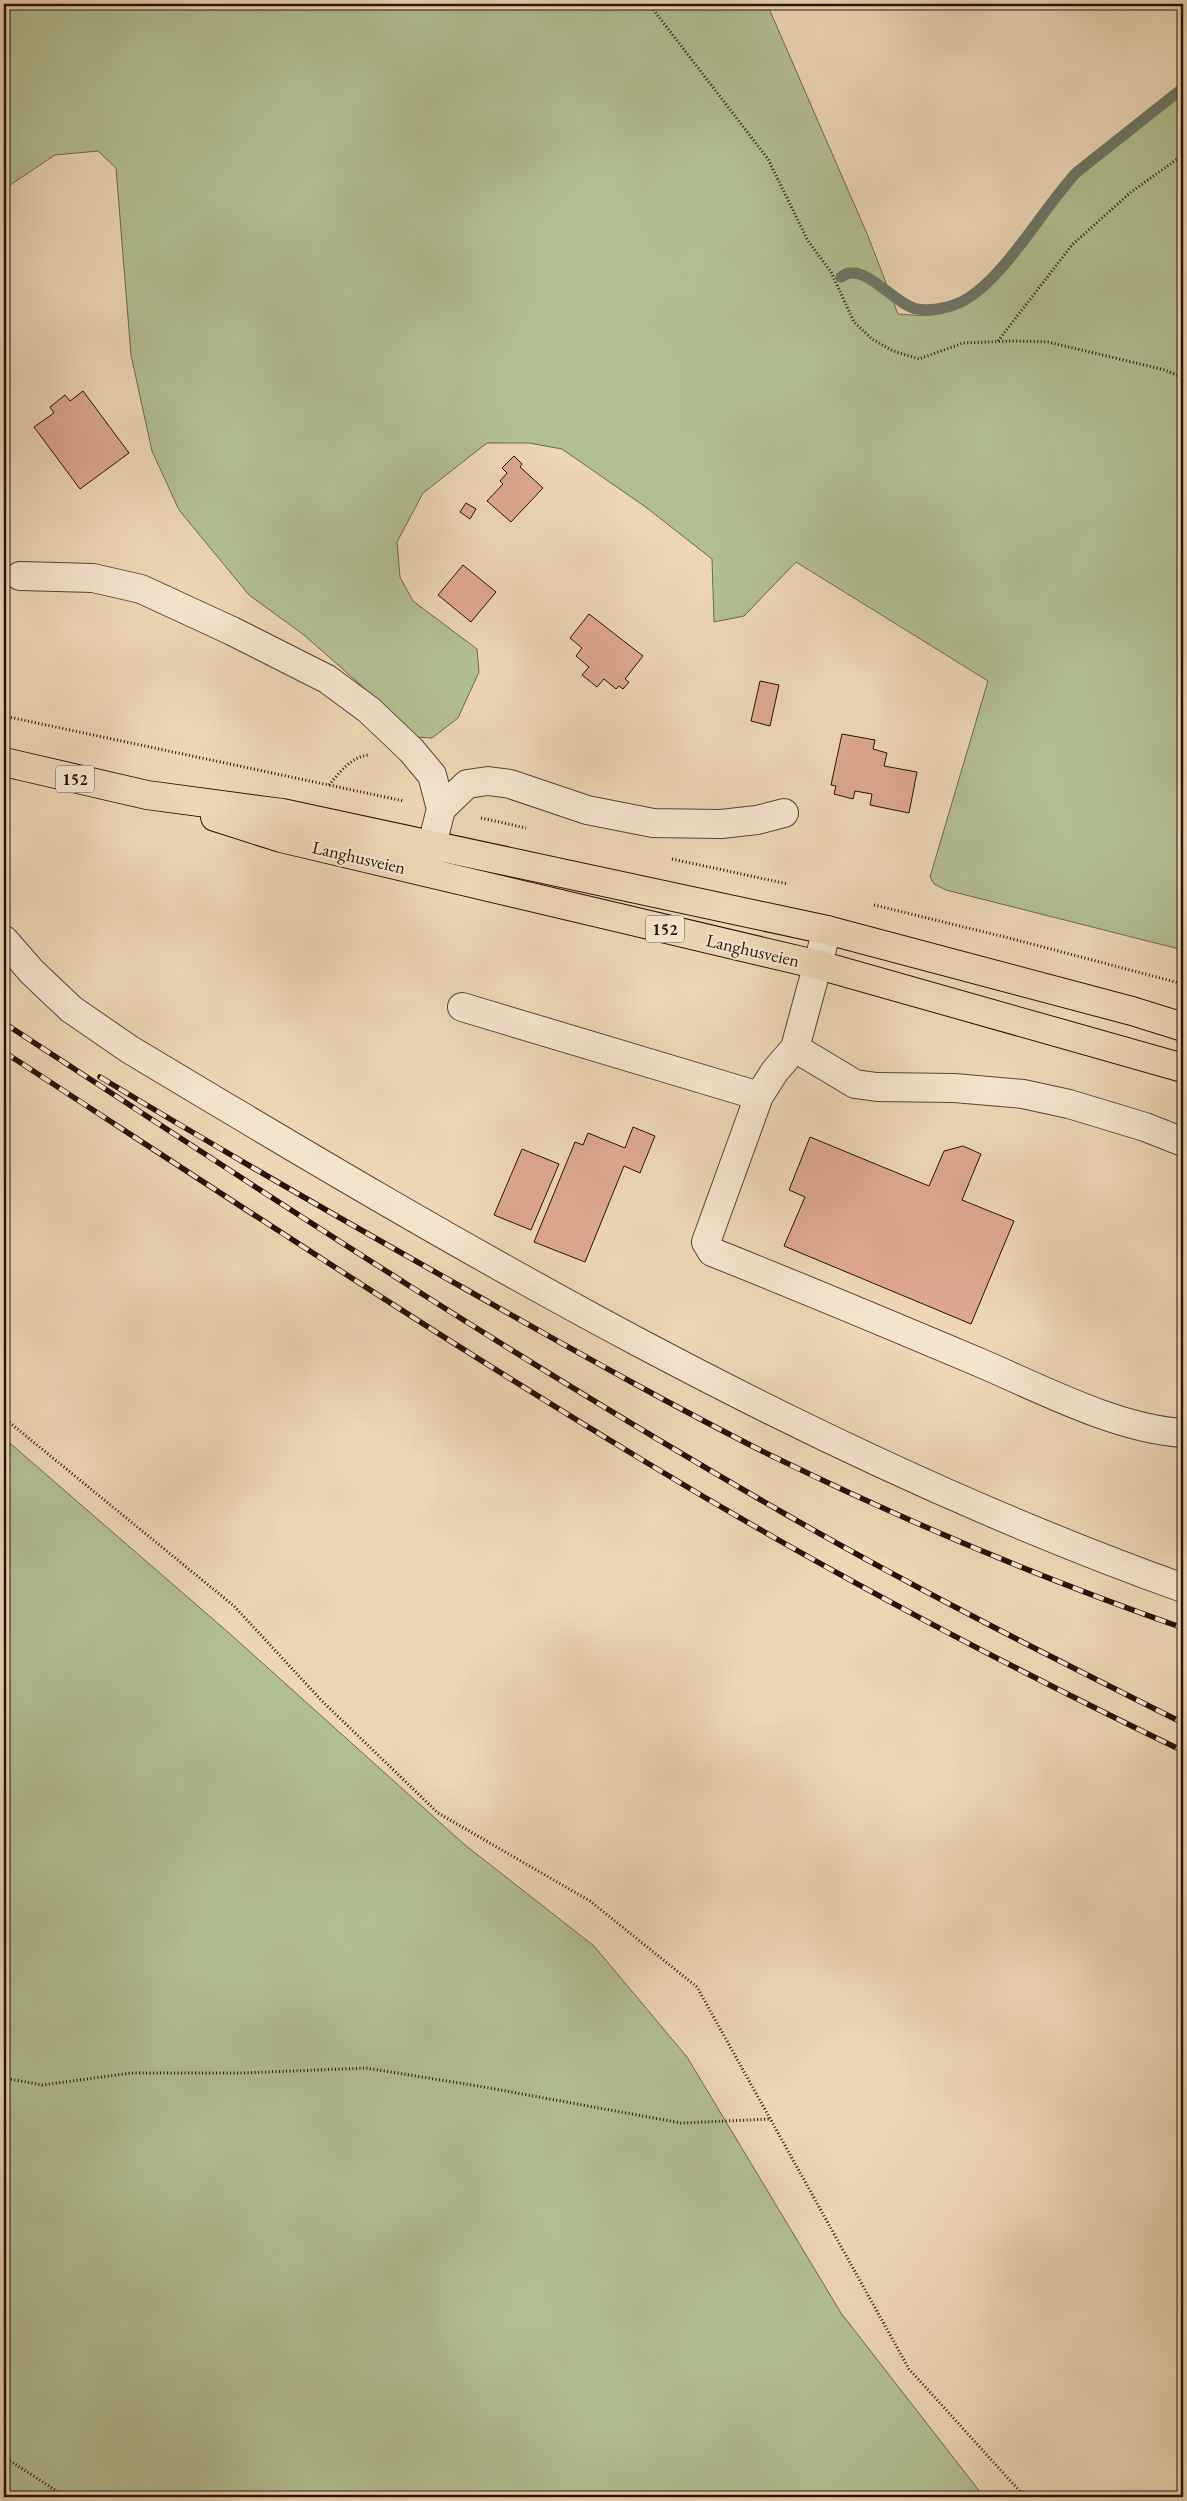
<svg xmlns="http://www.w3.org/2000/svg" width="1187" height="2501" viewBox="0 0 1187 2501" font-family="'EB Garamond',serif">
<style>
.green{fill:#b2bf91;stroke:#6c694c}
.lines{fill:none;stroke-linecap:round;stroke-linejoin:round}
.stream{stroke:#6c7767;stroke-width:11}
.building{fill:#dea78d;stroke:#261308}
.minor-casing{stroke:#584433;stroke-width:30}
.major-casing{stroke:#261308;stroke-width:30}
.path{stroke:#261308;stroke-width:3;stroke-dasharray:1 2.5;stroke-linecap:butt}
.minor{stroke:#f3e4ce;stroke-width:28}
.major{stroke:#ecd6b3;stroke-width:28}
.rail-casing{stroke:#261308;stroke-width:5.5}
.rail{stroke:#f3e4ce;stroke-width:4;stroke-dasharray:11;stroke-linecap:butt}
.labels{text-anchor:middle;dominant-baseline:central;stroke-width:4;stroke-linejoin:round;paint-order:stroke}
.shield{fill:#f3e4ce;stroke:#645243;stroke-width:1}
.shield-label{font-size:16px;font-weight:bold;fill:#261308}
.street-label{font-size:18px;fill:#261308;stroke:#f3e4ce}
</style>
<rect width="100%" height="100%" fill="#ecd6b3"/>
<filter id="stains"><feTurbulence type="fractalNoise" baseFrequency=".004" numOctaves="4"/><feColorMatrix values="0 0 0 0 .2 0 0 0 0 .09 0 0 0 0 .02 0 0 0 .5 -.17"/></filter>
<radialGradient id="worn" r=".72"><stop offset=".6" stop-color="#630" stop-opacity="0"/><stop offset="1" stop-color="#630" stop-opacity=".3"/></radialGradient>
<g class="green">
<path d="M4,4H767L868,236L898,314C913,315 928,317 943,313C1002,298 1037,216 1077,176C1107,147 1149,120 1183,95V950L946,890L934,884L930,877L988,681L796,562L744,616L714,622L712,559L647,508L562,449L529,443H487L423,493L397,542L400,577L413,601L477,649L479,672L458,718L432,738L381,735L363,687L304,635L249,595L179,510L152,451L131,355L116,168L98,151L55,155L4,189Z"/>
<path d="M4,1438L229,1633L465,1845L594,1946L687,2057L841,2313L984,2497H4Z"/>
</g>
<g class="lines">
<path class="stream" d="M841,277C863,259 894,305 917,309C932,311 948,308 961,302C1003,282 1044,206 1077,172L1183,88"/>
</g>
<g class="building">
<path d="M83,391L129,453L80,489L34,427L54,413L50,407L65,395L70,401Z"/>
<path d="M514,456L522,464L520,467L543,488L511,522L487,501L503,484L500,481L507,473L502,468Z"/>
<path d="M466,503L476,509L470,519L460,512Z"/>
<path d="M463,565L496,592L471,622L438,595Z"/>
<path d="M589,614L643,656L625,679L629,682L623,689L619,686L616,689L604,679L597,687L582,675L589,667L576,656L582,648L570,638Z"/>
<path d="M760,681L779,685L770,726L751,721Z"/>
<path d="M842,734L875,740L873,749L887,753L884,766L917,772L909,813L870,805L872,794L855,791L853,799L834,794L836,786L831,785Z"/>
<path d="M633,1127L655,1136L640,1173L624,1166L585,1262L534,1242L575,1142L583,1145L588,1133L625,1148Z"/>
<path d="M810,1137L929,1186L944,1151L963,1146L981,1154L962,1200L1014,1221L971,1324L784,1246L805,1197L789,1190Z"/>
<path d="M522,1149L559,1164L531,1230L494,1215Z"/>
</g>
<g class="lines">
<defs>
<g id="minor">
<path d="M20,576L93,578L141,589L232,631L327,679L369,710L411,750L432,775L441,809"/>
<path d="M426,869L441,809L467,784L488,781L510,784L587,810L653,823L721,824L757,820L784,813"/>
<path d="M827,930L795,1048L775,1071L759,1096L706,1242L712,1252C803,1288 893,1326 983,1364C1043,1390 1118,1429 1183,1433"/>
<path d="M4,940L32,972L71,1009L129,1049C467,1252 811,1455 1183,1588"/>
<path d="M462,1007L759,1096"/>
<path d="M795,1048L855,1084L877,1087L954,1088L1023,1094L1069,1104L1145,1127L1183,1142"/>
</g>
<g id="major">
<path d="M4,762L147,795L282,813L827,930L1132,1011L1183,1027"/>
<path d="M215,817L281,838L819,965L1183,1068"/>
</g>
</defs>
<use href="#minor" class="minor-casing"/>
<use href="#major" class="major-casing"/>
<g class="path">
<path d="M649,4L768,159L808,241L831,272L854,322L872,339L893,351L919,359L963,343L1012,341L1048,342L1165,370L1183,378"/>
<path d="M998,341L1072,245L1131,192L1183,155"/>
<path d="M4,716L404,801"/>
<path d="M329,785C339,773 351,757 368,755"/>
<path d="M481,818L526,828"/>
<path d="M672,859L788,884"/>
<path d="M874,905L1009,938L1183,984"/>
<path d="M4,1418L234,1606L322,1701L438,1813L590,1901L697,1987L909,2369L1025,2497"/>
<path d="M4,2078L42,2085L132,2073H244L366,2068L484,2087L681,2123L771,2119"/>
<path d="M4,2457L66,2497"/>
</g>
<use href="#minor" class="minor"/>
<use href="#major" class="major"/>
<defs>
<g id="rail">
<path d="M4,1023C260,1190 515,1359 780,1511C912,1587 1047,1655 1183,1723"/>
<path d="M4,1052C218,1191 430,1332 649,1464C822,1569 1001,1663 1183,1751"/>
<path d="M100,1077C219,1149 339,1218 460,1286C563,1344 666,1403 772,1456C905,1521 1043,1579 1183,1628"/>
</g>
</defs>
<use href="#rail" class="rail-casing"/>
<use href="#rail" class="rail"/>
</g>
<g class="labels">
<g class="shield">
<rect x="56" y="765.5" width="38" height="27" rx="4"/>
<rect x="646" y="915.5" width="38" height="27" rx="4"/>
</g>
<g class="shield-label">
<text x="75" y="779">152</text>
<text x="665" y="929">152</text>
</g>
<g class="street-label">
<text transform="translate(359 857) rotate(13)">Langhusveien</text>
<text transform="translate(753 950) rotate(13)">Langhusveien</text>
</g>
</g>
<rect width="1187" height="2501" fill="none" stroke="#ecd6b3" stroke-width="20"/>
<rect x="5" y="5" width="1177" height="2491" fill="none" stroke="#261308" stroke-width="2.5"/>
<rect x="10" y="10" width="1167" height="2481" fill="none" stroke="#261308"/>
<rect width="100%" height="100%" filter="url(#stains)"/>
<rect width="100%" height="100%" fill="url(#worn)"/>
</svg>
